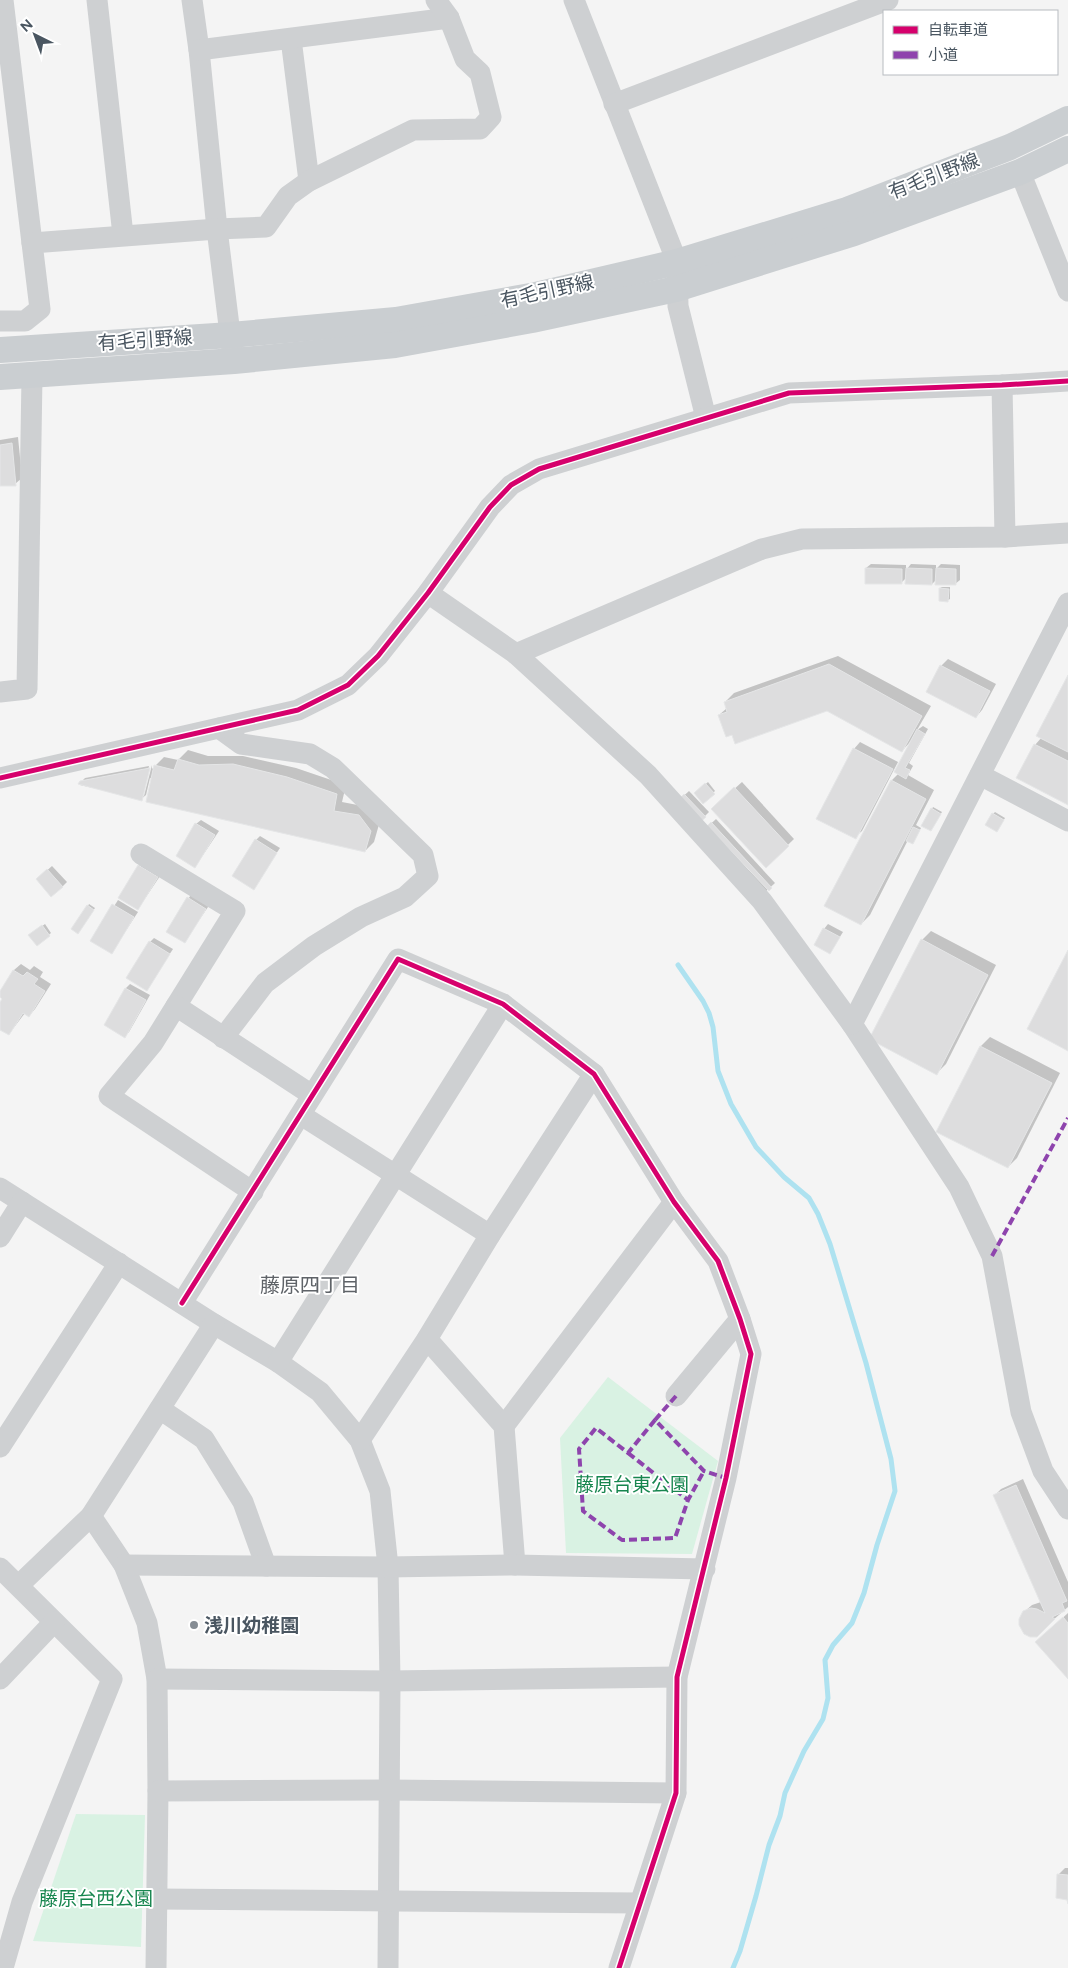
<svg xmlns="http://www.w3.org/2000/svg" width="1068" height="1968" viewBox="0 0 1068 1968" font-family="Figtree,'Noto Sans JP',sans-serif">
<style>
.green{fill:#d9f2e3}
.shadow{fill:#0003}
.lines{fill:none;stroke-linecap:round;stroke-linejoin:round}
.stream{stroke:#aee2f0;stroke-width:5}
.building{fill:#ddddde;stroke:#e5e6e7}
.minor{stroke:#ced0d2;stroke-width:21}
.major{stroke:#caced1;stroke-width:26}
.quiet{stroke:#8e44ad;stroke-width:4;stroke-dasharray:8 4;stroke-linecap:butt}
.cycleway-casing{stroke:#fff;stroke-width:8}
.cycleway{stroke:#d6006c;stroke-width:5}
.poi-dot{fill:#868d94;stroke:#fff;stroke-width:2}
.labels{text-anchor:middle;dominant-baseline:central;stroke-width:4;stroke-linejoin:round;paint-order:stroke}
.street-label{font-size:19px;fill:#4a5661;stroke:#fff}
.park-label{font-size:19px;fill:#17864f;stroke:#fff}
.poi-label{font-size:19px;font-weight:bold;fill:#4a5661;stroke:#fff;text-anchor:start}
.neighbourhood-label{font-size:20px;fill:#5f6368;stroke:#fff}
</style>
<rect width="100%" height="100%" fill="#f4f4f4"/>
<g class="green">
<path d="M608,1377L718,1461L692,1554L566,1553L560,1438Z"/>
<path d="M76,1814L145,1815L141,1947L33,1941Z"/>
</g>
<g class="shadow">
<path d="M18,437L22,478L15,484L0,485V440Z"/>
<path d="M871,564L906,565V570L911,564L936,565V569L941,564L960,565V580L955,584L937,579L932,584L907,577L901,583L866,568Z"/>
<path d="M942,587H950V599L948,600L940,588Z"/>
<path d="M838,656L931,706L917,730L923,726L928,729L909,763L913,766L908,775L934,790L916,825L921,828L914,841L908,840L870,915L861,924L826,906L892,780L899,773L912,740L902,751L827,710L732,734L719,715L727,708L725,702L734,693Z"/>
<path d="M948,659L996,684L982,710L976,717L941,666Z"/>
<path d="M1068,678V803L1035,745L1042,737Z"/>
<path d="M860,742L898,762L862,831L855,837L854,749Z"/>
<path d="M188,750L208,756H243L296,768L346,785L342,802L368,807L380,821L374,842L365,851L150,778L146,795L141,799L80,785V783L85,778L149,766L142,796H144L152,765V769L164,757L178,760Z"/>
<path d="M708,782L715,791L703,802L696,793Z"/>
<path d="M742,782L794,839L766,866L712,809Z"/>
<path d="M689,791L709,812L705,816L677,802Z"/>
<path d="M933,807L942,812L933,827L932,809Z"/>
<path d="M995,812L1005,818L998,829L993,814Z"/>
<path d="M716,819L775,883L761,896L702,832Z"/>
<path d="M201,820L219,831L195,867L196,824Z"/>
<path d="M260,836L280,848L253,888L256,840Z"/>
<path d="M139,865L162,873L138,909L120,898Z"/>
<path d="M52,866L67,882L62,887L42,875Z"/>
<path d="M192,893L210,904L185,941L168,931Z"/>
<path d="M118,900L138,912L112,952L92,941Z"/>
<path d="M89,904L95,908L80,930L88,906Z"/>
<path d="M45,924L51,933L37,944L32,934Z"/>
<path d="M828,924L843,932L830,953L824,929Z"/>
<path d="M931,931L996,965L946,1064L937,1073L922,940Z"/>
<path d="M154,938L173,949L147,989L150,942Z"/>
<path d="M21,964L30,970L34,966L43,972L40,977L51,984L35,1009L29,1016L25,1013L9,1034L0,1028V1005L4,999L0,994L14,970Z"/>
<path d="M130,984L150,995L129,1032L125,1036L105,1025L126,988Z"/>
<path d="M990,1037L1060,1073L1017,1158L1008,1167L938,1132L981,1046Z"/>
<path d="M1023,1479L1068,1582V1607L1036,1635L1024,1612L1032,1605L1041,1602L995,1495L1001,1489Z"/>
<path d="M1068,1613V1677L1044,1635Z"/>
<path d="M1065,1868H1068V1901L1058,1875Z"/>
</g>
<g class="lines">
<path class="stream" d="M678,965L703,1001L709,1013L713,1027L718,1071L731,1104L756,1147L784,1177L809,1198L818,1214L830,1244L866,1363L891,1459L895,1491L877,1545L864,1593L852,1623L833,1645L825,1660L828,1698L823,1719L804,1751L785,1793L780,1816L769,1845L756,1896L740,1951L733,1968"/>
</g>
<g class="building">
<path d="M12,443L16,486H0V445Z"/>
<path d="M865,568L902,569V584H865Z"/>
<path d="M906,568L932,569V585L905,584Z"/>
<path d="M936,568L956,569V585H935Z"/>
<path d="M939,588L949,589L948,602L939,601Z"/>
<path d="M829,664L922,716L902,752L827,711L735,744L732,735L726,737L718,715L727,712L724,702Z"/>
<path d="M940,665L990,691L976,718L926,692Z"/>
<path d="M1068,675V752L1036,736Z"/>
<path d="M917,729L925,734L905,768L910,770L906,779L894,772Z"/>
<path d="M1034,744L1068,761V805L1016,778Z"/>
<path d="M853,748L893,769L856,839L816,819Z"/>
<path d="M178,759L199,765L233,764L287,777L337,794L334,811L359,815L371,831L365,852L146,802L154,765L174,770Z"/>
<path d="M150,768L142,801L78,784L80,781Z"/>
<path d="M891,780L926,799L861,925L824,906Z"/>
<path d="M705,783L715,794L703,804L694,793Z"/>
<path d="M734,787L789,846L766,868L711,809Z"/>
<path d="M684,794L706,817L697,825L676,802Z"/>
<path d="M931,808L941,814L931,831L921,826Z"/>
<path d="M992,813L1004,820L997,832L985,825Z"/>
<path d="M711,822L772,888L769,891L707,826Z"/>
<path d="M195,823L215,835L195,868L176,856Z"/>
<path d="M913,827L920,830L913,844L906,841Z"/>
<path d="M255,839L277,853L254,890L232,876Z"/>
<path d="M138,865L158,877L138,910L118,898Z"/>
<path d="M47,869L63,887L51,897L36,879Z"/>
<path d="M187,897L206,909L185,943L166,932Z"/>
<path d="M112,904L134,917L112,954L90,941Z"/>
<path d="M87,905L94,910L78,934L71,929Z"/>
<path d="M42,925L50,936L37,946L28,935Z"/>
<path d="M823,928L840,937L830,954L814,945Z"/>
<path d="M921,939L988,975L937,1075L869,1039Z"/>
<path d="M149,941L170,954L147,991L126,978Z"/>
<path d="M1068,950V1051L1027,1029Z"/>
<path d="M13,970L23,976L27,972L38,979L34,984L45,991L29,1017L23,1013L9,1035L0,1030V1002L2,999L0,997V991Z"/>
<path d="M125,988L146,1000L125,1038L104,1025Z"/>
<path d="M980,1046L1052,1083L1008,1168L936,1132Z"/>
<path d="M1016,1485L1067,1601L1062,1603L1065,1611L1052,1617L1055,1619L1037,1637H1030L1024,1634L1019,1625V1619L1023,1611L1031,1608L1037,1609L1045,1613L993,1495Z"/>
<path d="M1063,1617L1068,1623V1679L1035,1642Z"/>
<path d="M1057,1874L1068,1875V1904L1067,1900L1056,1898Z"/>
</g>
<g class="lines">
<g class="minor">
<path d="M3,0L32,243"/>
<path d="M97,0L123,235"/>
<path d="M192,0L199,50L217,229L232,350"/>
<path d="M574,0L677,262L678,306L706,418"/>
<path d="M291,39L309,181"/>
<path d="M199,50L449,18"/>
<path d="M614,104L888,0"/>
<path d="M1020,172L1068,291"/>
<path d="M0,321H25L40,309L32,243L217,229L266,227L288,196L309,181L413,130L480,129L491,117L480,73L465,59L449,18L436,0"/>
<path d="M1002,385L1005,537"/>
<path d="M428,593L516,654L648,775L762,901L852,1024L959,1187L992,1256L1021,1412L1043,1471L1068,1509"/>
<path d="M516,654L762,549L802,539L1005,537L1068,533"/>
<path d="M0,692L27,689L32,376"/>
<path d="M219,728L241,744L310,754L333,768L423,855L428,876L405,897L361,917L314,946L265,983L223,1038"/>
<path d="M980,775L1068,821"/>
<path d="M0,778L298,710L348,685L378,656L428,593L490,507L511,485L539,469L789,393L1002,385L1068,381"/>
<path d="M141,854L235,911L153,1043L109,1096L253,1192"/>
<path d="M176,1006L312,1095"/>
<path d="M852,1024L1068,603"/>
<path d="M301,1115L490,1235"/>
<path d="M0,1188L214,1324L278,1362L320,1392L360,1440L380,1491L388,1567L390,1681L388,1968"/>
<path d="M0,1237L22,1202"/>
<path d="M182,1303L398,959L503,1004L594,1074L674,1202L718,1261L740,1319L751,1354L726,1478L677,1677L676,1793L619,1968"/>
<path d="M427,1339L504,1426L515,1565"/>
<path d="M278,1362L503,1004"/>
<path d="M676,1396L740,1319"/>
<path d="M160,1409L204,1439L243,1502L266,1566"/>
<path d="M504,1426L674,1202"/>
<path d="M360,1440L427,1339L490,1235L594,1074"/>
<path d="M0,1447L119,1263"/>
<path d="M91,1516L124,1565L147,1623L157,1679L158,1791L156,1968"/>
<path d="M124,1565L388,1567L515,1565L705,1569"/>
<path d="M0,1568L112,1679L22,1902L3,1968"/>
<path d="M19,1585L91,1516L214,1324"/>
<path d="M0,1679L54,1622"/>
<path d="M157,1679L390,1681L677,1677"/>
<path d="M158,1791L388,1790L676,1793"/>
<path d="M156,1899L639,1903"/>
</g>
<g class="major">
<path d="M0,350L231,335L396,320L536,295L677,262L847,210L1010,147L1068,119"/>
<path d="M0,377L234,361L395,345L532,320L676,289L854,233L1020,172L1068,149"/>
</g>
<g class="quiet">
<path d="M992,1256L1068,1118"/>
<path d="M676,1396L655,1420L704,1471L726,1478"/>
<path d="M655,1420L628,1453L596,1428L579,1449L583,1511L622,1540L675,1538L688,1500L704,1471"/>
<path d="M628,1453L688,1500"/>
</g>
<defs>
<g id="cycleway">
<path d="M0,778L298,710L348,685L378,656L428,593L490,507L511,485L539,469L789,393L1002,385L1068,381"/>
<path d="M182,1303L398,959L503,1004L594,1074L674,1202L718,1261L740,1319L751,1354L726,1478L677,1677L676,1793L619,1968"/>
</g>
</defs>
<use href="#cycleway" class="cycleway-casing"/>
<use href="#cycleway" class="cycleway"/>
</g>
<circle class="poi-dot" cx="194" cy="1625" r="5"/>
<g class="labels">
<g class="street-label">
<text transform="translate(934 176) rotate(-21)">有毛引野線</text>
<text transform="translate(547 291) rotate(-12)">有毛引野線</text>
<text transform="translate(145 340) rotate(-4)">有毛引野線</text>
</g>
<g class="park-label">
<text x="632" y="1484">藤原台東公園</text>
<text x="96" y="1898">藤原台西公園</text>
</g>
<g class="poi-label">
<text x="204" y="1625">浅川幼稚園</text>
</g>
<g class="neighbourhood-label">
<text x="310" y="1285">藤原四丁目</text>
</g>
</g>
<rect x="883" y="10" width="175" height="65" fill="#ffffff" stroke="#b7bbc0"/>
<rect x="893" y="26" width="25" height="8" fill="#d6006c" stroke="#b7bbc0"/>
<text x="928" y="35" font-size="15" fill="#4a5661">自転車道</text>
<rect x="893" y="51" width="25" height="8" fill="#8e44ad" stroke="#b7bbc0"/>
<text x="928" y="60" font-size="15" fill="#4a5661">小道</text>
<g transform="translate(35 35) rotate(318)" stroke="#ffffff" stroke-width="4" paint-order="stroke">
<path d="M0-4L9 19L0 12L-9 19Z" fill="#4a5661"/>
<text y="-8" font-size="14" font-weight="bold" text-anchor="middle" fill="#4a5661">N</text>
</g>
</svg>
